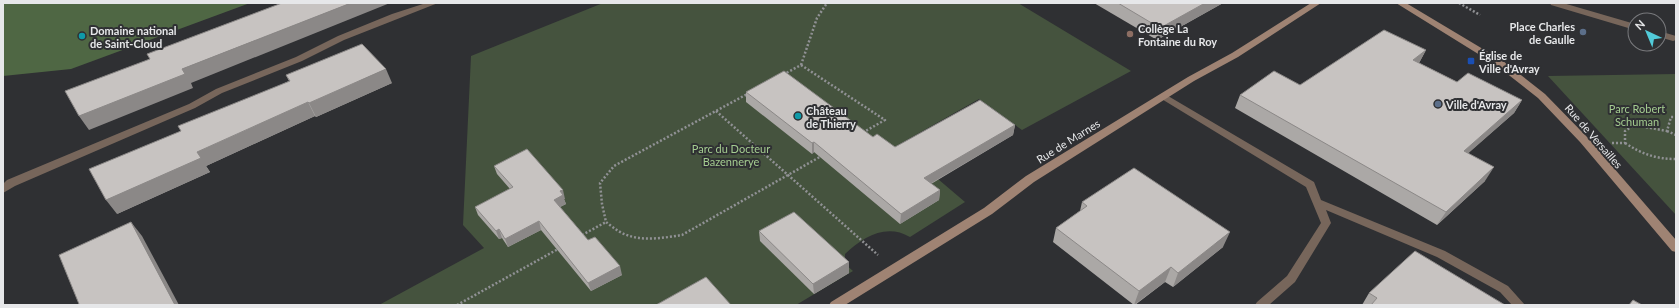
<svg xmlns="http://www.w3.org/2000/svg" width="1679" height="308" viewBox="0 0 1679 308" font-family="Lato,sans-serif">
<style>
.green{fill:#45533e}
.forest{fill:#4f6744}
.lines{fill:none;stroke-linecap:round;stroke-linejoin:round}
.path{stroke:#909194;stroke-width:2.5;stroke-dasharray:2 2;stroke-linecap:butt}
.lane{fill:#77665b;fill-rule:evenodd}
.secondary{fill:#9f8373;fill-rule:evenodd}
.wall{fill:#aba8a6}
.shaded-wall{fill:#8b8887}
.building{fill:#c7c3c1;stroke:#8b8887}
.service-dot{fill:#5c6f8a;stroke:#2f3033;stroke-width:1.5}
.education-dot{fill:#8d6e63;stroke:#2f3033;stroke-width:1.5}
.culture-dot{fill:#0f9aa8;stroke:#2f3033;stroke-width:1.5}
.transit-dot{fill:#1a4fb4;stroke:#2f3033;stroke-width:1.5}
.labels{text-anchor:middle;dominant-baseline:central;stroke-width:4;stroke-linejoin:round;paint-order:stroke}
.poi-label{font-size:11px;font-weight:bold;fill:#e6e7e9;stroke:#2f3033;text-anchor:start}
.park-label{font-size:11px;fill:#a4cc90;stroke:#2f3033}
.street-label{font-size:11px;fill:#e6e7e9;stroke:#2f3033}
</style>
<rect width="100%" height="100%" fill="#2f3033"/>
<g class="green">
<path d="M603,3H1018L1131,71L1022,130L979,99L898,145L965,202L910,237C886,223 863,237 845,254V264L853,271L796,305H379L484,248L463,225L471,56Z"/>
<path d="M1676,74V215L1548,76Z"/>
</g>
<path class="forest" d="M3,3H250L71,69L3,76Z"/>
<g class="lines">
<g class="path">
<path d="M1459,3L1480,15"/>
<path d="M801,65L885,120L682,235C663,238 640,242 622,233C616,230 611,226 606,222L602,204L600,183L614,166Z"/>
<path d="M801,65L817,18L827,3"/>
<path d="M716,111L878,255"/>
<path d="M1667,131L1676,135"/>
<path d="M1612,143H1625V131L1634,125L1667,131L1671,117H1676"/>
<path d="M1625,143C1642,154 1656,159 1676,159"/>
<path d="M582,235L606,222"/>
<path d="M457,305L560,248"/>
</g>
<g class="lane">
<path d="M426,3H438L344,40L302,61L222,93L195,108L15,186L3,193V184L7,180L189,104L216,89L296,57L338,36L392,14Z"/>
<path d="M1550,3H1563L1635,24V30L1551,5Z"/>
<path d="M1659,31L1676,36V40L1673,41L1659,37Z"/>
<path d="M1163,93L1314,182L1321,200L1445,251L1508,286L1525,305H1512L1500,292L1437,257L1326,210L1331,223L1295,282L1269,305H1255L1257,302L1287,276L1321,223L1306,187L1160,98L1158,96Z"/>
</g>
<g class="secondary">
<path d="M1311,3H1321L1238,57L1194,81L1034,182L992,214L845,305H829L831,302L984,208L1026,176L1188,77L1232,53Z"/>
<path d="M1396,3H1406L1503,61L1545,94L1587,137L1676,240V252L1672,251L1580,142L1538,98L1496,65Z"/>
</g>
</g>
<g class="wall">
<path d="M1094,3H1223L1157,40Z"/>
<path d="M1426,50L1419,63L1457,82L1522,100L1514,113L1468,153L1485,181L1437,225L1235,108L1240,95L1300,85Z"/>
<path d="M286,75L392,83L316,117L315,116L206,166L210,172L117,214L181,131L289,81Z"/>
<path d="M746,92L873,137L895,147L1015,125L1013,135L931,184L940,190L939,200L900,224L814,152L812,154L746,102Z"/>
<path d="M494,166L565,199H564L566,204L560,207L588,240L622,275L591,291L541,230L508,247L502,238L499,239L478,215L475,207L510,189L497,174Z"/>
<path d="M1082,202L1223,247L1173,287L1165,282L1135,305H1134L1053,242L1056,228L1080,211Z"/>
<path d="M759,231L849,262V273L814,294L760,241Z"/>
<path d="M1369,293L1505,305H1362Z"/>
</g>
<g class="shaded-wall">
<path d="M351,3H390L191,83L193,88L89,130L79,116L182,69Z"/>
<path d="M1205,3H1223L1157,40L1160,28Z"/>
<path d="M1426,50L1419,63L1413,60Z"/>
<path d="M386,69L392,83L316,117L309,103Z"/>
<path d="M1522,100L1514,113L1455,165L1464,151Z"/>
<path d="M308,102L315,116L206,166L210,172L117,214L106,200L197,152Z"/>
<path d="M1015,125L1013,135L923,188L924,178Z"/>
<path d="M814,142V152L812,154V143Z"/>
<path d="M1494,167L1485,181L1437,225L1446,212Z"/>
<path d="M563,190L565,199H564L566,204L556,209L554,200L560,191Z"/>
<path d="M940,190L939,200L900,224L901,214Z"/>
<path d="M539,221L541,230L508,247L505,239Z"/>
<path d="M131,222L142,236L179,305H175Z"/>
<path d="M499,229L502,238L499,239L496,231Z"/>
<path d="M1230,232L1223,247L1173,287L1178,273Z"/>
<path d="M849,262V273L814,294L813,284Z"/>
<path d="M620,266L622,275L591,291L588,283Z"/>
<path d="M1171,267L1165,282L1134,305L1139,291Z"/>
</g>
<g class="building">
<path d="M282,3H351L182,69L185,74L79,116L65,91L150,59L147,54Z"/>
<path d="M1118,3H1205L1160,28Z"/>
<path d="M1384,30L1426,50L1413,60L1457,82L1468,73L1522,100L1464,151L1494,167L1446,212L1240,95L1274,71L1300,85Z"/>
<path d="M362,44L386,69L309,103L308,102L197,152L201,158L106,200L89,169L181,131L178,126L290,81L286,75Z"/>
<path d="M784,71L873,137L877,134L895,147L980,100L1015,125L924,178L940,190L901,214L814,142L812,143L746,92Z"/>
<path d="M527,149L563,190L560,191L563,195L554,200L588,240L595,237L620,266L588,283L539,221L505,239L499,229L496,231L475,207L513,187L494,166Z"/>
<path d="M1134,168L1230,232L1178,273L1171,267L1139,291L1056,228L1087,206L1082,202Z"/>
<path d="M794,212L849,262L813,284L759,231Z"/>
<path d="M131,222L175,305H78L79,304L59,255Z"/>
<path d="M1415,251L1505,305H1371L1377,298L1369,293Z"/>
<path d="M706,277L731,305H656Z"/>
<path d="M1633,300L1642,305H1629Z"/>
</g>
<g class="service-dot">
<circle cx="1583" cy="32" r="4"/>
<circle cx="1438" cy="104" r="4"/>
</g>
<circle class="education-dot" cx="1130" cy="34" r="4"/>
<g class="culture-dot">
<circle cx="82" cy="36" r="4"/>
<circle cx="798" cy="116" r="4"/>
</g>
<rect class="transit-dot" x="1467" y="57" width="8" height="8" rx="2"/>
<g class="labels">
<g class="poi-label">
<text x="1575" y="26" text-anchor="end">Place Charles<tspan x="1575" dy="13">de Gaulle</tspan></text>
<text x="1138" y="28">Collège La<tspan x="1138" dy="13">Fontaine du Roy</tspan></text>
<text x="90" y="30">Domaine national<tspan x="90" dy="13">de Saint-Cloud</tspan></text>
<text x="1479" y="55">Église de<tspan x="1479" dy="13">Ville d'Avray</tspan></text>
<text x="1446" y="104">Ville d'Avray</text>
<text x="806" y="110">Château<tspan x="806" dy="13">de Thierry</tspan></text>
</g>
<g class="park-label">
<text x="1637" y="108">Parc Robert<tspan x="1637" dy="13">Schuman</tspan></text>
<text x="731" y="148">Parc du Docteur<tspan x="731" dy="13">Bazennerye</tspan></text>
</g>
<g class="street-label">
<text transform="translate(1594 136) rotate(49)">Rue de Versailles</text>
<text transform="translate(1068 141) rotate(-32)">Rue de Marnes</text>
</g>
</g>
<rect width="1679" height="308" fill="none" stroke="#e6e7e9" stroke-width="8"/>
<g transform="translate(1647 32) rotate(316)"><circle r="19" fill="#2f3033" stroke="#78797c"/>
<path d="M0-3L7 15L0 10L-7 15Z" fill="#52cbd9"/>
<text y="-6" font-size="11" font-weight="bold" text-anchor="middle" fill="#e6e7e9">N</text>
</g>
</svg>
